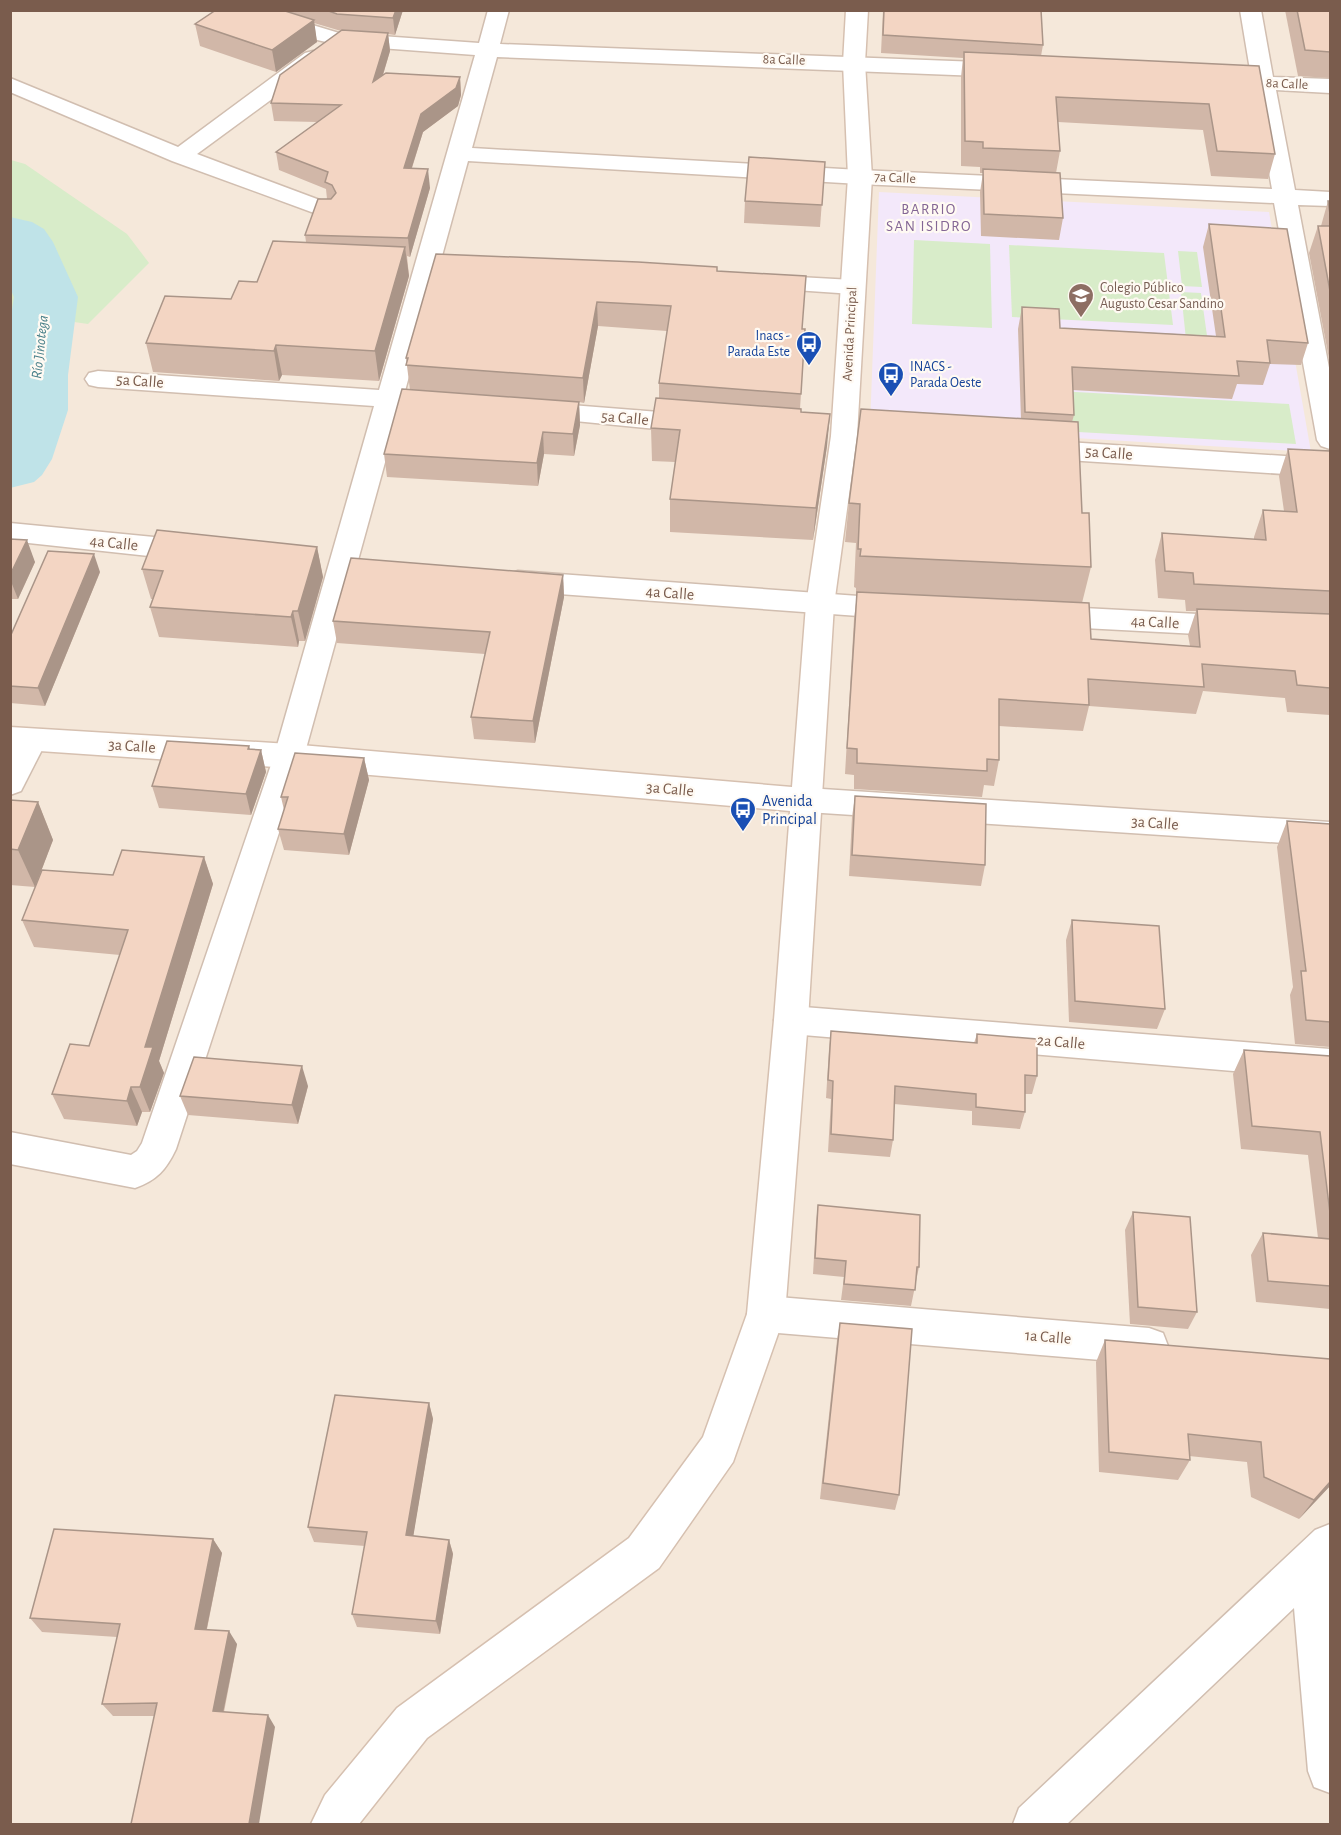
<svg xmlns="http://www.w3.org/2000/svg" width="1341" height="1835" viewBox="0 0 1341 1835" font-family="'Alegreya Sans',sans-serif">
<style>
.residential{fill:#f5e8da}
.education{fill:#f3e8fa}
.green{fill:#d8ecc9}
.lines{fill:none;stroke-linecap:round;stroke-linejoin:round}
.river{fill:#bfe3e8;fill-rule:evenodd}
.street-casing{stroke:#d1beb0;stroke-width:3}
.secondary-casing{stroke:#d6c0b0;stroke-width:3}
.street{fill:#fff;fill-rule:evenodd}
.secondary{fill:#fff;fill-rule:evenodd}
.wall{fill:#d1b7a8}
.shaded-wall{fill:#aa9588}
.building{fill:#f3d5c3;stroke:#aa9588;stroke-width:1.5}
.labels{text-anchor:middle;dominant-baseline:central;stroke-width:4.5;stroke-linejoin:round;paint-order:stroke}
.far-street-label{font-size:14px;fill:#7a5c4d;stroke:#fffaf3}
.far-education-label{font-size:14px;fill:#785e54;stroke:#fffaf3;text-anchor:start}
.far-transit-label{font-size:14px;fill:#164399;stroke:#fffaf3;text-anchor:end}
.far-neighbourhood-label{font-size:15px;letter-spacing:1.5px;fill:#846695;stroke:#fffaf3}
.far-water-label{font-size:15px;font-style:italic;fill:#437c86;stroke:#fffaf3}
.street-label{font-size:16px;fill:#7a5c4d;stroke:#fffaf3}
.transit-label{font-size:16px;fill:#164399;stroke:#fffaf3;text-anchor:start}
</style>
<rect width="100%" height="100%" fill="#fdf6ec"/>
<rect class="residential" x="11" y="11" width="1319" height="1813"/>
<path class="education" d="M879,192L1269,212L1311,452L870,426Z"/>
<g class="green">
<path d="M11,160L25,164L127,234L149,263L88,324L11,313Z"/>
<path d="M914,240L990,244L992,328L912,324Z"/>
<path d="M1009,245L1164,253L1173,325L1012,317Z"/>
<path d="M1178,251L1197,252L1202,287L1182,286Z"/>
<path d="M1181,292L1201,293L1209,350L1187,349Z"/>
<path d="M1022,389L1289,404L1296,444L1024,429Z"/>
</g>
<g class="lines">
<path class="river" d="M10,217L32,222L44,229L53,242L78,297L68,375V410L52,459L42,475L34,482L10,488V322L14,297L10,288Z"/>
<defs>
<g id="street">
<path d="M231,10H263L339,33L479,43L488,10H509L500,44L1005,63L1013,65L1016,70L1013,75L1005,77L497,57L472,148L860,170L1272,189L1254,89L1210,86L1207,81L1210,76L1218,74L1251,76L1240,10H1261L1273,77L1330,79V93L1276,90L1295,190L1330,192V206L1298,205L1330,373V449L1321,446L1317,440L1274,203L860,184L468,161L405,391L419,394L423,400L419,406L400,408L304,756L176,1149C166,1170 157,1180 135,1188L10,1164V1132L131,1155L137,1151L142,1143L274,756L374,406L98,387L89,385L85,379L89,373L98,371L379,390L475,55L339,45L287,33L234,14Z"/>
<path d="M313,51L321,53L324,58L321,63L197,154L333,205L337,210L333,215L325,217L172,161L10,92V78L178,147L305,53Z"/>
<path d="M762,275L853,280L862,282L865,287L862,292L853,294L753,287L750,282L753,277Z"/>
<path d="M533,402L697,415L706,418L710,424L706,430L697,433L524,416L520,410L524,404Z"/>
<path d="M1036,440L1330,459V477L1036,458L1027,455L1023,449L1027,443Z"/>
<path d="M10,523L195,541L205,544L209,551L205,558L195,561L10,541Z"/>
<path d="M518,571L900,599L910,602L914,609L910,616L900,619L518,591L508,588L504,581L508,574Z"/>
<path d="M1045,606L1236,616L1246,619L1251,626L1246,633L1236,636L1045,626L1035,623L1030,616L1035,609Z"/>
<path d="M32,729L43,732L47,740L21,791L10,795V752L21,732Z"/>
<path d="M807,788L1330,822V846L807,812L796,808L791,800L796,792Z"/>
<path d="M791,1006L1330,1049V1079L791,1034L779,1030L774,1020L779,1010Z"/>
<path d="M766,1296L1149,1328L1163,1333L1168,1346L1163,1359L1149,1364L766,1332L752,1326L747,1314L752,1302Z"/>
<path d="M1330,1524V1793L1314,1787L1308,1771L1294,1608L1067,1824H1013L1019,1808L1315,1530Z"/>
</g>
<path id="secondary" d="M846,10H868L865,63L872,177L857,436L834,605L808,1020L785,1314L733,1462L659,1568L427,1738L359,1824H311L325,1795L397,1708L629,1538L703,1437L747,1314L774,1020L790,811L289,768L10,749V727L289,744L792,787L806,605L831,436L848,177L843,63Z"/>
</defs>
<use href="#street" class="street-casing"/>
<use href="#secondary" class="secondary-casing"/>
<use href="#street" class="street"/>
<use href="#secondary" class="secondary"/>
</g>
<g class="wall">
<path d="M216,10H403L395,35L388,34L390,51L383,75L460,77L461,95L458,106L423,132L412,168L430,188L410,257L407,256L409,276L379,381L282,375L279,381L153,372L146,343L231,299L257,282L306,242L305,235L327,199L326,189L279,170L276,152L317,122L274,121L271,103L341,31L314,23L317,42L276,72L200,46L195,24Z"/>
<path d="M883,10H1041L1043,45L1041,56L1259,66L1275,154L1268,179L1211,176L1203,130L1058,122L1060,151L1056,173L1063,218L1059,240L981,236L980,192L983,173H980V167L961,166V77L963,58L881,53Z"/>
<path d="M1285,10H1330V78L1298,76Z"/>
<path d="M825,162L820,227L744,223L745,201Z"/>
<path d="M1328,201H1330V364L1309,253L1318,226H1321Z"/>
<path d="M1209,224L1308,343L1301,365L1270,364L1263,385L1237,384L1232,399L1072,390L1074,415L1072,422L1082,513L1091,567L1082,603L1091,639L1190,646L1188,635L1196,611H1186L1185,600L1158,598L1155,560L1162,533L1254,540V537L1263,510L1284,511L1279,476L1288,449L1330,451V715L1287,712L1285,698L1203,691L1196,714L1089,706L1083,731L999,726V760L994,786L984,785L982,797L854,789V775L845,774L854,619L857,595H856V588L854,587L856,543L845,542L849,503L1021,419L1018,329L1022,307L1060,328L1216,336L1203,247Z"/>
<path d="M436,254L717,271L802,329H805L800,409L801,412L827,446L813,540L670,532V499L675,462L652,461L651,428L659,398V383L667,331L598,326L584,403L579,402L580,425L574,456L544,454L538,486L387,477L384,454L410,390L406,358Z"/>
<path d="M10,539L35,562L18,599H10Z"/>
<path d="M317,547L323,577L305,641H299L298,647L159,637L150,607L153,599H151L142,569Z"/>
<path d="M100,572L45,706L10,703V637Z"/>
<path d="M563,575L564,597L535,743L474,739L471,717L485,654L337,643L333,621Z"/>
<path d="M250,749L261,750L266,772L251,815L159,808L152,786Z"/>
<path d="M364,758L369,780L349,855L284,850L278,829L284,810L281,797Z"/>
<path d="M855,796L985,865L981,886L849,876L852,817Z"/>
<path d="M10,800L38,802L53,840L35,887L10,885Z"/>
<path d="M1287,821L1330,824V1047L1295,1044L1290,995L1293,987L1277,847Z"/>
<path d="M204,857L213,884L159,1061L164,1073L150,1112H142L137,1126L64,1119L52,1094L89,1046L120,955L34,947L22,920L113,875Z"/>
<path d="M1072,920L1165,1009L1157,1029L1069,1022L1066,940Z"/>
<path d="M831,1031L974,1043L977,1034L1037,1076L1032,1094H1025V1112L1020,1129L972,1125V1111L894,1104L893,1140L890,1157L828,1152L831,1099L826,1098L829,1049Z"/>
<path d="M1244,1050L1330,1056V1309L1256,1302L1251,1255L1263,1233L1318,1238L1308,1155L1241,1149L1233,1074Z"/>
<path d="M308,1086L298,1124L188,1115L180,1096Z"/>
<path d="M818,1205L919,1267L911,1306L841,1300L844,1277L813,1274L816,1222Z"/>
<path d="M1133,1212L1197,1312L1188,1329L1130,1324L1125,1230Z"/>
<path d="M840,1323L899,1495L895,1510L820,1499L837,1340Z"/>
<path d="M1105,1340L1330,1359V1486L1299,1519L1251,1497L1247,1462L1189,1456L1190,1460L1178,1480L1099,1472L1096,1362Z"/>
<path d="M429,1403L433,1419L413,1536L449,1540L453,1554L440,1634L357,1627L352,1614L365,1546L314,1542L308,1527Z"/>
<path d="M213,1539L222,1553L207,1629L237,1644L224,1712L275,1727L154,1716H113L102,1704L117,1637L42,1632L30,1618Z"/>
</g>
<g class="shaded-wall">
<path d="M396,10H403L395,35L393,18Z"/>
<path d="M314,20L317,42L276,72L272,50Z"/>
<path d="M388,33L390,51L375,101L373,82Z"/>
<path d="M460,77L461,95L458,106L423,132L406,186L404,168L421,114Z"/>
<path d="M428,169L430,188L410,257L408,238Z"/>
<path d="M405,247L409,276L379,381L375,351Z"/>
<path d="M597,302L598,326L584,403L583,378Z"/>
<path d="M276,345L282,375L279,381L274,351Z"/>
<path d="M579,402L580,425L574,456L573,434Z"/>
<path d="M830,414L827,446L813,540L816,508Z"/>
<path d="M543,432L544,454L538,486L537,463Z"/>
<path d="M27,540L35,562L18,599L10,579V575Z"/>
<path d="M317,547L323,577L305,641L298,611Z"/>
<path d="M94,554L100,572L45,706L38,688Z"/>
<path d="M563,575L564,597L535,743L533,721Z"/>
<path d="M293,611L299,641L298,647L291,617Z"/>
<path d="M249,746L255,767L261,750L266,772L251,815L246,794Z"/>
<path d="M364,758L369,780L349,855L344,834Z"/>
<path d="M38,802L53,840L35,887L18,850Z"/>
<path d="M204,857L213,884L159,1061L164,1073L150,1112L140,1087L145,1047Z"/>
<path d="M302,1066L308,1086L298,1124L292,1105Z"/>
<path d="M131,1087L142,1112L137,1126L127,1101Z"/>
<path d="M429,1403L433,1419L411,1550L406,1535Z"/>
<path d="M1330,1482V1486L1299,1519L1314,1500Z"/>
<path d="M213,1539L222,1553L204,1642L195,1629Z"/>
<path d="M449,1540L453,1554L440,1634L436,1621Z"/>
<path d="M229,1631L237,1644L221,1723L213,1711Z"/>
<path d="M268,1715L275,1727L259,1824H249Z"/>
</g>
<g class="building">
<path d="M216,10H282L314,20L272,50L195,24Z"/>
<path d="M326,10H396L393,18L337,14Z"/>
<path d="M884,10H1041L1043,45L883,35Z"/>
<path d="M1297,10H1330V52L1305,50Z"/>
<path d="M342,30L388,33L373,82L386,73L460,77L456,88L421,114L404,168L428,169L408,238L305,235L318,199H331L336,193L332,185L325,182L328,172L276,152L341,105L271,103L280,75Z"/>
<path d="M964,52L1259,66L1275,154L1217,151L1209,104L1056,97L1060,151L983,148V142L965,141Z"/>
<path d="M749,157L825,162L822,205L745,201Z"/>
<path d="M983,169L1060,173L1063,218L984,214Z"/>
<path d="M1328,201H1330V214Z"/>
<path d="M1209,224L1287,229L1308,343L1267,340L1270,363L1237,361L1239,376L1072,367L1074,415L1025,412L1022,307L1059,309L1060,328L1225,337Z"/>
<path d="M1318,226H1330V291Z"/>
<path d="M273,241L405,247L375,351L276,345L274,351L146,343L165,296L231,299L239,281L257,282Z"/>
<path d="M436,254L638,262L717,267V271L806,276L802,329H805L801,394L659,383L671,306L597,302L583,378L406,365L408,358H406Z"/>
<path d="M402,389L579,402L573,434L543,432L537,463L384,454Z"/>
<path d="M656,398L801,409V412L830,414L816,508L670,499L680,430L651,428Z"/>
<path d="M861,409L1078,422L1082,513H1089L1091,567L860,556L861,549H858L860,504L849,503Z"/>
<path d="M1288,449L1330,451V591L1194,584L1193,573L1165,571L1162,533L1266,540L1263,510L1297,512Z"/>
<path d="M157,530L317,547L298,611H293L291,617L150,607L163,571L142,569Z"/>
<path d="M10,539L27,540L10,575Z"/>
<path d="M48,551L94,554L38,688L10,686V637Z"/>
<path d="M351,558L563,575L533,721L471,717L490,632L333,621Z"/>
<path d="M857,592L1089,603L1091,639L1200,647L1197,609L1330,614V688L1297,685L1295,671L1202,664L1204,687L1088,679L1089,705L999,699V760L987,759V771L857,763V749L847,748Z"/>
<path d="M167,741L249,746L248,749L261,750L246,794L152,786Z"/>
<path d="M295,753L364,758L344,834L278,829L288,797H281Z"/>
<path d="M855,796L986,804L985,865L852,855Z"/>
<path d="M10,800L38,802L18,850L10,849Z"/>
<path d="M1287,821L1330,824V1022L1306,1020L1301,971H1306Z"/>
<path d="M122,850L204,857L145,1047H153L140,1087H131L127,1101L52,1094L70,1044L89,1046L128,930L22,920L42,870L113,875Z"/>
<path d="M1072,920L1159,926L1165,1009L1075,1001Z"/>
<path d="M831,1031L977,1043V1034L1037,1039V1076L1025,1075V1112L976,1107V1094L895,1086L893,1140L831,1134L833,1081L828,1080Z"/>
<path d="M1244,1050L1330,1056V1213L1320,1132L1252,1126Z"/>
<path d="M194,1057L302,1066L292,1105L180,1096Z"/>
<path d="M818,1205L920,1215L919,1267H917L915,1290L844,1284L846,1261L815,1258Z"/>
<path d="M1133,1212L1190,1217L1197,1312L1138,1307Z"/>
<path d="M1263,1233L1330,1239V1286L1268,1281Z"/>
<path d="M840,1323L912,1329L899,1495L823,1483Z"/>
<path d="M1105,1340L1330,1359V1482L1314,1500L1264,1477L1261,1442L1188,1434L1190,1460L1109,1452Z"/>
<path d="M335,1395L429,1403L406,1535L449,1540L436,1621L352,1614L367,1532L308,1527Z"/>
<path d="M54,1529L213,1539L195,1629L229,1631L213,1711L268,1715L249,1824H131L157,1703L102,1704L120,1624L30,1618Z"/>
</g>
<defs>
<symbol id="university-pin" viewBox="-11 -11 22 30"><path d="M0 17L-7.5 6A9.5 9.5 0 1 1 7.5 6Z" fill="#8d6e63" stroke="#fffaf3"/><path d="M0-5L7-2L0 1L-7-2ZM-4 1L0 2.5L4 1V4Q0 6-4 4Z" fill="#fff"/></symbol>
<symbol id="bus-pin" viewBox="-11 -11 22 30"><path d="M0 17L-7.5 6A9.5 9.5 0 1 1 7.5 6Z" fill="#1a4fb4" stroke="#fffaf3"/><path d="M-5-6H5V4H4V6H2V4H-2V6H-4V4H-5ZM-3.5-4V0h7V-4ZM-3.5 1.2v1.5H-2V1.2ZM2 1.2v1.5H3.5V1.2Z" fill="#fff"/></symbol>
</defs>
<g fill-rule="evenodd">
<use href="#university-pin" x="1066" y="281" width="30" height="40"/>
<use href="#bus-pin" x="794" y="329" width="30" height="40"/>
<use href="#bus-pin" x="876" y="360" width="30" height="40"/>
<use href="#bus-pin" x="728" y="795" width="30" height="40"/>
</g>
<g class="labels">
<g class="far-street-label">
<text transform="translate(784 60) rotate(2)">8a Calle</text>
<text transform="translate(1287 84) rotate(3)">8a Calle</text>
<text transform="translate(895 178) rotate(3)">7a Calle</text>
<text transform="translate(850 334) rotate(-87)">Avenida Principal</text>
</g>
<g class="far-education-label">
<text x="1100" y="288">Colegio Público<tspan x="1100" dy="16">Augusto Cesar Sandino</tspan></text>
</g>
<g class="far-transit-label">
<text x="790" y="336">Inacs -<tspan x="790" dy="16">Parada Este</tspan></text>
<text x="910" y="367" text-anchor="start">INACS -<tspan x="910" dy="16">Parada Oeste</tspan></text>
</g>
<g class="far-neighbourhood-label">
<text x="929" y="209">BARRIO<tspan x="929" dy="17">SAN ISIDRO</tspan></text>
</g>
<g class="far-water-label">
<text transform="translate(40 347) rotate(-84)">Río Jinotega</text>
</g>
<g class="street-label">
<text transform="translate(140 381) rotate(4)">5a Calle</text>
<text transform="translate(625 418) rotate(5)">5a Calle</text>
<text transform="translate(1109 453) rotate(4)">5a Calle</text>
<text transform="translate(114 543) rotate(6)">4a Calle</text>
<text transform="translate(670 593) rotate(4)">4a Calle</text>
<text transform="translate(1155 622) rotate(3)">4a Calle</text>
<text transform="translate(132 746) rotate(4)">3a Calle</text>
<text transform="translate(670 789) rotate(5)">3a Calle</text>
<text transform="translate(1155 823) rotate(4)">3a Calle</text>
<text transform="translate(1061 1042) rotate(5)">2a Calle</text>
<text transform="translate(1048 1337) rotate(5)">1a Calle</text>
</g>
<g class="transit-label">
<text x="762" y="801">Avenida<tspan x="762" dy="18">Principal</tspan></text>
</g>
</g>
<rect width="1341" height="1835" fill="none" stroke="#7a5c4d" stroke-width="24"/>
</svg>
